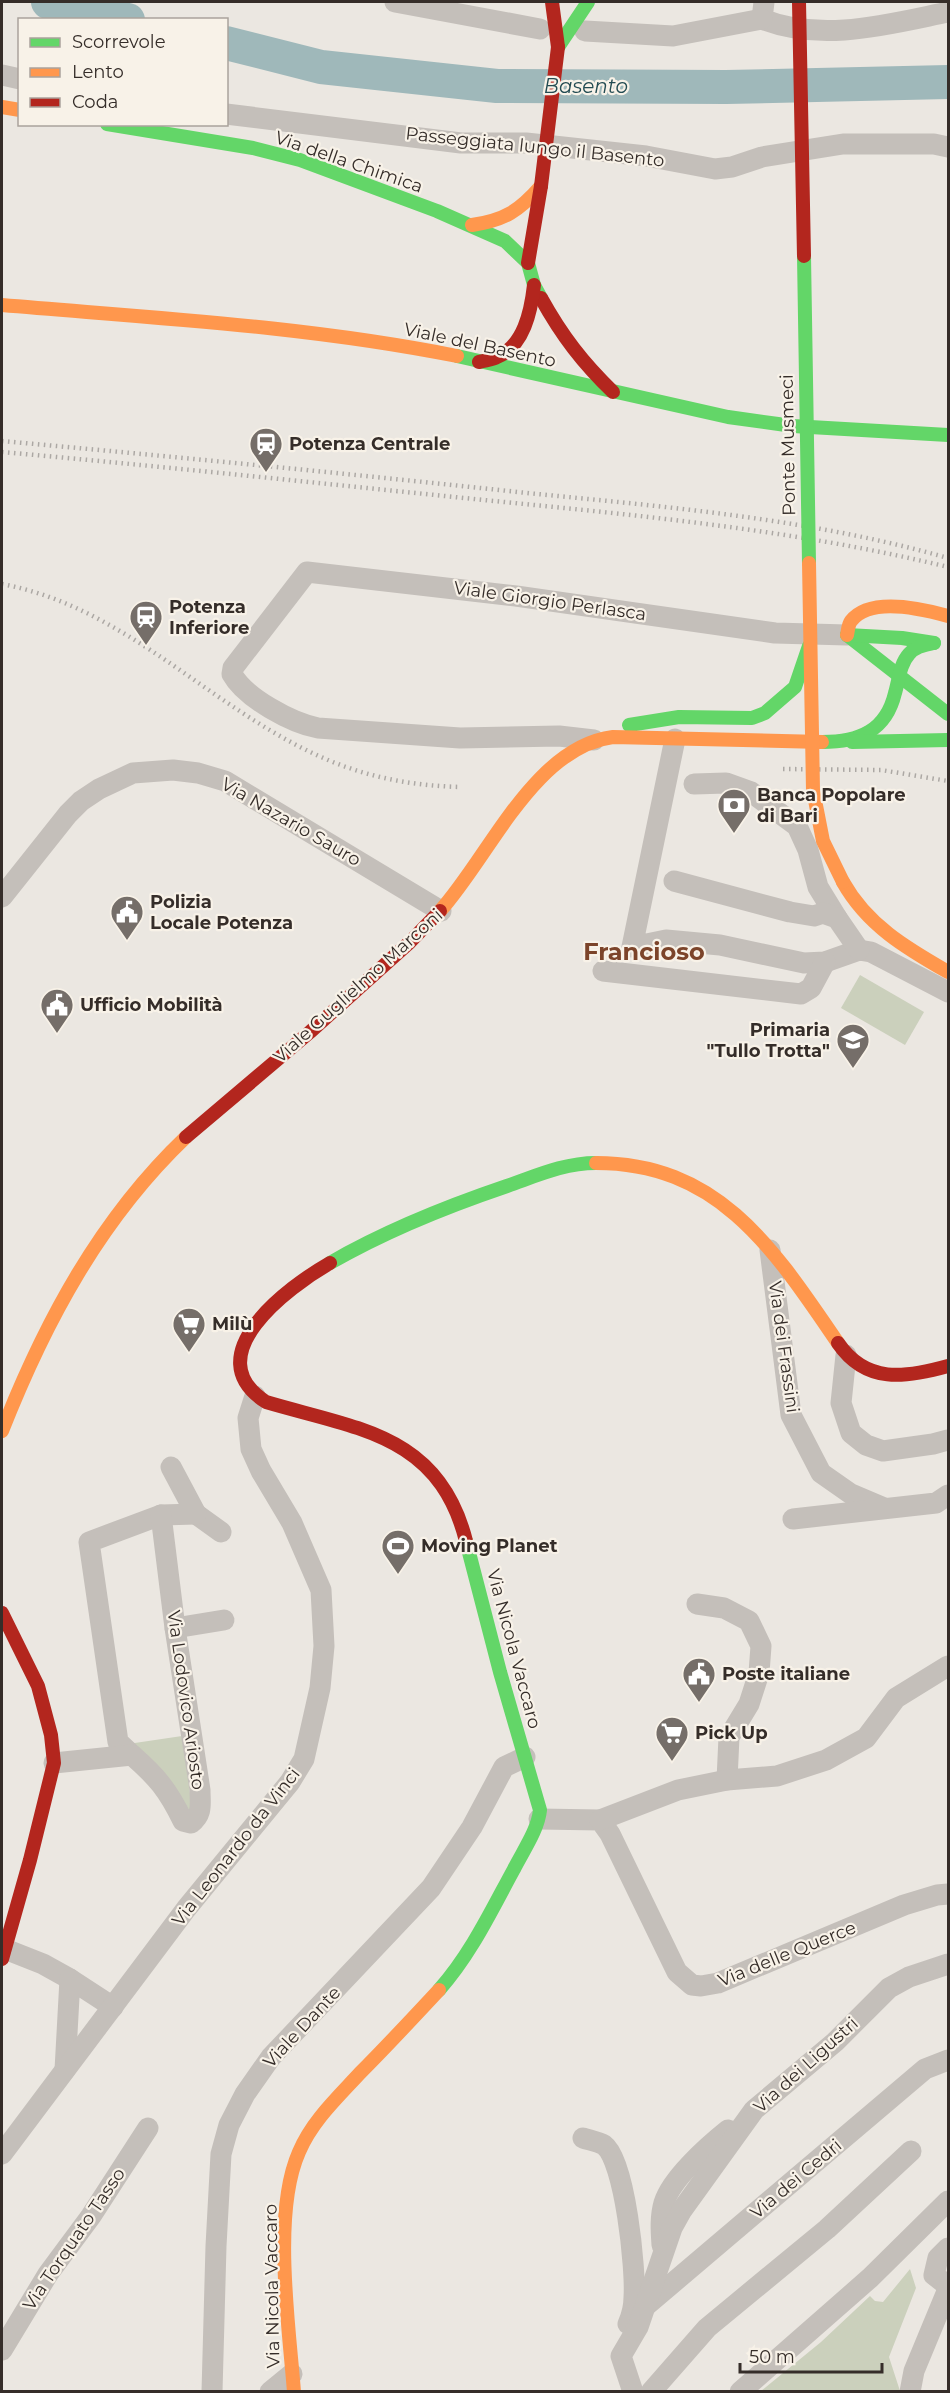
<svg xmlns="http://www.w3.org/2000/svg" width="950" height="2393" viewBox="0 0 950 2393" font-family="Montserrat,sans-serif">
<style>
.green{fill:#cbd0bc}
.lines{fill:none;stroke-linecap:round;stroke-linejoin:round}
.river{stroke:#9fb8ba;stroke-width:34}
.street{stroke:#c4bfba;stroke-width:21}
.fast{stroke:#63d668;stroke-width:14}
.slow{stroke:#ff974d;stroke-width:14}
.jam{stroke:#b3261e;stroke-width:14}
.rail{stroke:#aca8a4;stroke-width:4.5;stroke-dasharray:1.5 4.5;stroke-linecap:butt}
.fast-bridge{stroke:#63d668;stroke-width:14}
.slow-bridge{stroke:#ff974d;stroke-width:14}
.jam-bridge{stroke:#b3261e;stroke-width:14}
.labels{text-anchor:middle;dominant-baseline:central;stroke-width:4.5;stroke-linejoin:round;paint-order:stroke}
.street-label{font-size:18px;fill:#352d29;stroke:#f8f2e8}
.poi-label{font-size:18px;font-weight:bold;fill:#352d29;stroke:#f8f2e8;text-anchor:start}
.water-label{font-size:20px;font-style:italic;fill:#224b52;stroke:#f8f2e8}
.district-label{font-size:24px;font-weight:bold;fill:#7c442a;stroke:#f8f2e8}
</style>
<rect width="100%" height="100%" fill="#ebe7e1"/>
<g class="green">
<path d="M860,975L924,1012L905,1045L841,1008Z"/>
<path d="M182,1736L192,1807L189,1812L128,1744Z"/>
<path d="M910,2269L916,2288L889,2357L900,2391H761L821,2342L870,2296L875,2301L883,2302Z"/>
</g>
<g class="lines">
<g class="river">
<path d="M48,2L128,20"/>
<path d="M226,43L321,67L497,86L726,87L948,82"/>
</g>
<g class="street">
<path d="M395,2L540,29"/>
<path d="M764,2L762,19C821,43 889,24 948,12"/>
<path d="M585,31L673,36L762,19"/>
<path d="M2,75L20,79"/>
<path d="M226,114L461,143H526L646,156L715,169L732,167L762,157L843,144H934L948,147"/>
<path d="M675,739L632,947L666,940L720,945L804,963L825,962L859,950L871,952L948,992"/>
<path d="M594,740L559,736L460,738L318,728C292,723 245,698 232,674L233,668L307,572L516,596L775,633L847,635"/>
<path d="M694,784L726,783L751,792L797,826L808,850L818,887L837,918"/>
<path d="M674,881L790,912L814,916L823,913L837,918L859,950"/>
<path d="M2,897L68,814L81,801L99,789L133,773L173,770L198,773L225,781L441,911"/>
<path d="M603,971L801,994L811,988L825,962"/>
<path d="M770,1250L791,1415L821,1473L851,1494L884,1508"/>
<path d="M846,1355L841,1403L851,1433L866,1445L883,1451L933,1444L948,1440"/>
<path d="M196,1514L221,1532"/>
<path d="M793,1519L936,1503L948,1495"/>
<path d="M697,1604L724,1608L749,1621L761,1646L759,1673L749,1704L729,1737L727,1780"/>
<path d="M175,1628L224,1620"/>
<path d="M132,1755L118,1742L89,1542L161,1515L196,1514L171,1467"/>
<path d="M54,1763L132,1755C157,1777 168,1790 183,1821L191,1823C203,1814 200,1804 200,1790L175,1628L161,1515"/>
<path d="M539,1819L600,1820L610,1834L677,1972L692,1985L701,1986L718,1983L904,1905L937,1895L948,1894"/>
<path d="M600,1820L678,1790L727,1780L777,1776L826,1760L866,1738L896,1698L948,1666"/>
<path d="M5,1949L43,1964L70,1979"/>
<path d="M65,2070L70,1979L113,2007"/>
<path d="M583,2138C589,2140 599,2142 604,2145C625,2160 636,2270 634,2297C634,2306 632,2315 628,2324"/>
<path d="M2,2154L186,1909L290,1782L304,1759L320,1688L324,1646L321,1590L292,1523L261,1471L251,1449L248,1418L255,1396"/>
<path d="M662,2245C661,2231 660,2217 664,2203C671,2179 708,2146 728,2130"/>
<path d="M948,2248L938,2258L934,2275L948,2286"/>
<path d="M648,2304L925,2069L948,2060"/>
<path d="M2,2350L48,2274L91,2216L148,2128"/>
<path d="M212,2392L216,2246L221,2154L229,2125L245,2094L271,2057L431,1888L472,1827L504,1767L525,1757"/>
<path d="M270,2392L292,2374"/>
<path d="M633,2392L621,2356L638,2327L672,2228L682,2210L754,2110L835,2042L889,1988L909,1977L948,1964"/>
<path d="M651,2392L707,2328L827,2229L911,2151"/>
<path d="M740,2392L870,2278L948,2201"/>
<path d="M910,2392L914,2371L948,2289"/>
</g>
<g class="fast">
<path d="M558,47L588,2"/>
<path d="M107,124L253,148L300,160L437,211L505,241L528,263L534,285L541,298"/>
<path d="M457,356L728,417L793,426L948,435"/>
<path d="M847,635L948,714"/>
<path d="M847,635L902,638L934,643"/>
<path d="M629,725L679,717L752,718L765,713L795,687L809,646"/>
<path d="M822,742C859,742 886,731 895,693C899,679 900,664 909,654C916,646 925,645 934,643"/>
<path d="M852,742L948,740"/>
<path d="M330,1263C387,1230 445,1207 507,1186C536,1176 564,1163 596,1163"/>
<path d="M439,1990C471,1954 491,1911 514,1869C523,1851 538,1830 540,1810L500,1672L466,1541"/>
</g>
<g class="slow">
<path d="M2,107L20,110"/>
<path d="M472,225C505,220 519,211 541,186"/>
<path d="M2,305C154,318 307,326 457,356"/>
<path d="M847,635C848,631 848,625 851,621C870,596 923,609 948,616"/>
<path d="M843,882C867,925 906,948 948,972"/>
<path d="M440,911C489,857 534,747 613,737L822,742"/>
<path d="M596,1163C720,1163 775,1251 838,1343"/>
<path d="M2,1431C45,1322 100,1219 186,1137"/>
<path d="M294,2392C289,2325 272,2213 299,2152C312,2121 338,2097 360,2073C387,2046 413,2018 439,1990"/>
</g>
<g class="jam">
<path d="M552,2L558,47"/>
<path d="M528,263L541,186"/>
<path d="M541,298C562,336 583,363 613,392"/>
<path d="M479,362C485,360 492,360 497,357C524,346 531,311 534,285"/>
<path d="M186,1137L310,1032L410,942L440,911"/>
<path d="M330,1263C288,1287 195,1356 266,1402C357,1429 439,1434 466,1541"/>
<path d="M838,1343C866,1384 905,1378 948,1366"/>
<path d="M2,1613L38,1686L51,1735L54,1763L30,1860L2,1959"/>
</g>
<g class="rail">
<path d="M2,441C177,457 352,474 527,493C669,507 811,519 948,558"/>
<path d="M2,452C159,466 317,483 474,499C634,515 792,529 948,567"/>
<path d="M2,584C129,608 212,711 328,760C371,778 415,786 461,787"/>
<path d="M783,769L881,770L948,781"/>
</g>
<path class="fast-bridge" d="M804,256L809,563"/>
<path class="slow-bridge" d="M809,563L813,790L823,841L843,882"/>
<g class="jam-bridge">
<path d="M799,2L804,256"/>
<path d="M541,186L558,47"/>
</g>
</g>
<defs>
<symbol id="station-pin" viewBox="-11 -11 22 30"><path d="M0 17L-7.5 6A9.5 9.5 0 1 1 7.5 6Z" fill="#756e69" stroke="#f8f2e8"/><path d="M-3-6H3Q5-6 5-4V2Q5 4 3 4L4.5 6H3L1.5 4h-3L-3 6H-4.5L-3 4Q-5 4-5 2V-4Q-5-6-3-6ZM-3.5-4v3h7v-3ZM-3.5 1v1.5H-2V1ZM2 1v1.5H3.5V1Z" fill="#fff"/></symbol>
<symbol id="bank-pin" viewBox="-11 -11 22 30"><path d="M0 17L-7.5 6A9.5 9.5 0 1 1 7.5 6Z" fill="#756e69" stroke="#f8f2e8"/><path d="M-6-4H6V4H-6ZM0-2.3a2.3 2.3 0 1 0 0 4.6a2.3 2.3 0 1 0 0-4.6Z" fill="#fff"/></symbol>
<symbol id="civic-pin" viewBox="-11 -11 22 30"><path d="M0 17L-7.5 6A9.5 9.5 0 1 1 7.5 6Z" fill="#756e69" stroke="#f8f2e8"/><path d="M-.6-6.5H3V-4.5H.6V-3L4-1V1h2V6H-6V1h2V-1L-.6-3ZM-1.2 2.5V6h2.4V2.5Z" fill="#fff"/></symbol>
<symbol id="school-pin" viewBox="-11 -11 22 30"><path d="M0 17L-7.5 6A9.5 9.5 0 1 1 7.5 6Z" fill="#756e69" stroke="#f8f2e8"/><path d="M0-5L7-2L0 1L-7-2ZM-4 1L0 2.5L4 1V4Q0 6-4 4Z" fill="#fff"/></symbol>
<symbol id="supermarket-pin" viewBox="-11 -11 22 30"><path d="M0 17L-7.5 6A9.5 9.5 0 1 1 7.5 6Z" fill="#756e69" stroke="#f8f2e8"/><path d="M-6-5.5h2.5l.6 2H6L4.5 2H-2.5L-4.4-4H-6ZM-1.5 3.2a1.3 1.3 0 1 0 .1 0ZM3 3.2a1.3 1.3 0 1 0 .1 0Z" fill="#fff"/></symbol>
<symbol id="stadium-pin" viewBox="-11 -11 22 30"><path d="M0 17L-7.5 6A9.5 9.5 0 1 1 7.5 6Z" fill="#756e69" stroke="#f8f2e8"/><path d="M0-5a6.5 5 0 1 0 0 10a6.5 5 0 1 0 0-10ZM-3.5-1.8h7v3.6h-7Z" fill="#fff"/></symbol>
</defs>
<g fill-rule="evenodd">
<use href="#station-pin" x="247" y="425" width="38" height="52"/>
<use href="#station-pin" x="127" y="598" width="38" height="52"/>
<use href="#bank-pin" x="715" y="786" width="38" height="52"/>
<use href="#civic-pin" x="108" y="893" width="38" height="52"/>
<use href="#civic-pin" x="38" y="986" width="38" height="52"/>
<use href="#school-pin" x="834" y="1021" width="38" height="52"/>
<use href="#supermarket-pin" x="170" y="1305" width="38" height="52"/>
<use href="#stadium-pin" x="379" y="1527" width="38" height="52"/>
<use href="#civic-pin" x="680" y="1655" width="38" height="52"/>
<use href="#supermarket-pin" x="653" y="1714" width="38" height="52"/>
</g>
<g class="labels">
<g class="street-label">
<text transform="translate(535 147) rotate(6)">Passeggiata lungo il Basento</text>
<text transform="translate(349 162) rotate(19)">Via della Chimica</text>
<text transform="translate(480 345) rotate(12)">Viale del Basento</text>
<text transform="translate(788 445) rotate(-91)">Ponte Musmeci</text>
<text transform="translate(550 601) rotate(8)">Viale Giorgio Perlasca</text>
<text transform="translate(291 822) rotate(30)">Via Nazario Sauro</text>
<text transform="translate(358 986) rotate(-42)">Viale Guglielmo Marconi</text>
<text transform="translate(784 1347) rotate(82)">Via dei Frassini</text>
<text transform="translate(514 1649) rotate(75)">Via Nicola Vaccaro</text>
<text transform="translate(186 1700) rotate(82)">Via Lodovico Ariosto</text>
<text transform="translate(236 1847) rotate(-52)">Via Leonardo da Vinci</text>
<text transform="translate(787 1954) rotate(-22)">Via delle Querce</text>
<text transform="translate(302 2027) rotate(-47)">Viale Dante</text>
<text transform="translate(806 2065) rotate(-42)">Via dei Ligustri</text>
<text transform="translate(796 2179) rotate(-40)">Via dei Cedri</text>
<text transform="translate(74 2239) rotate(-56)">Via Torquato Tasso</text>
<text transform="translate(272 2286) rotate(-91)">Via Nicola Vaccaro</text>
</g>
<g class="poi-label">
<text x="289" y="444">Potenza Centrale</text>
<text x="169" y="607">Potenza<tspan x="169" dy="21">Inferiore</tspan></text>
<text x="757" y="795">Banca Popolare<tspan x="757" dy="21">di Bari</tspan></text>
<text x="150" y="902">Polizia<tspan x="150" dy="21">Locale Potenza</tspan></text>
<text x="80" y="1005">Ufficio Mobilità</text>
<text x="830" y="1030" text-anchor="end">Primaria<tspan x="830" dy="21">"Tullo Trotta"</tspan></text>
<text x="212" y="1324">Milù</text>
<text x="421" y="1546">Moving Planet</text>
<text x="722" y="1674">Poste italiane</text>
<text x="695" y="1733">Pick Up</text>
</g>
<g class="water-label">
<text x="586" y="86">Basento</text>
</g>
<g class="district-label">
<text x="644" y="951">Francioso</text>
</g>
</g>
<rect width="950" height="2393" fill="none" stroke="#352d29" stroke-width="6"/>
<rect x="18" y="18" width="210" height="108" fill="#f8f2e8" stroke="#aaa39c" stroke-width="1.5"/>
<rect x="30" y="38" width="30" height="9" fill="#63d668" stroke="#aaa39c" stroke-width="1.5"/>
<text x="72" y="48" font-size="18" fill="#352d29">Scorrevole</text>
<rect x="30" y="68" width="30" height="9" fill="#ff974d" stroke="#aaa39c" stroke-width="1.5"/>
<text x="72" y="78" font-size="18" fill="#352d29">Lento</text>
<rect x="30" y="98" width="30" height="9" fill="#b3261e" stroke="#aaa39c" stroke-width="1.5"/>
<text x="72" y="108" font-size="18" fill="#352d29">Coda</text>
<path d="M740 2363v9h142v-9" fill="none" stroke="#352d29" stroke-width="3"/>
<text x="749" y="2363" font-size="18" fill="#352d29" stroke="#f8f2e8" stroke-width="4.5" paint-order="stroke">50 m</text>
</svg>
